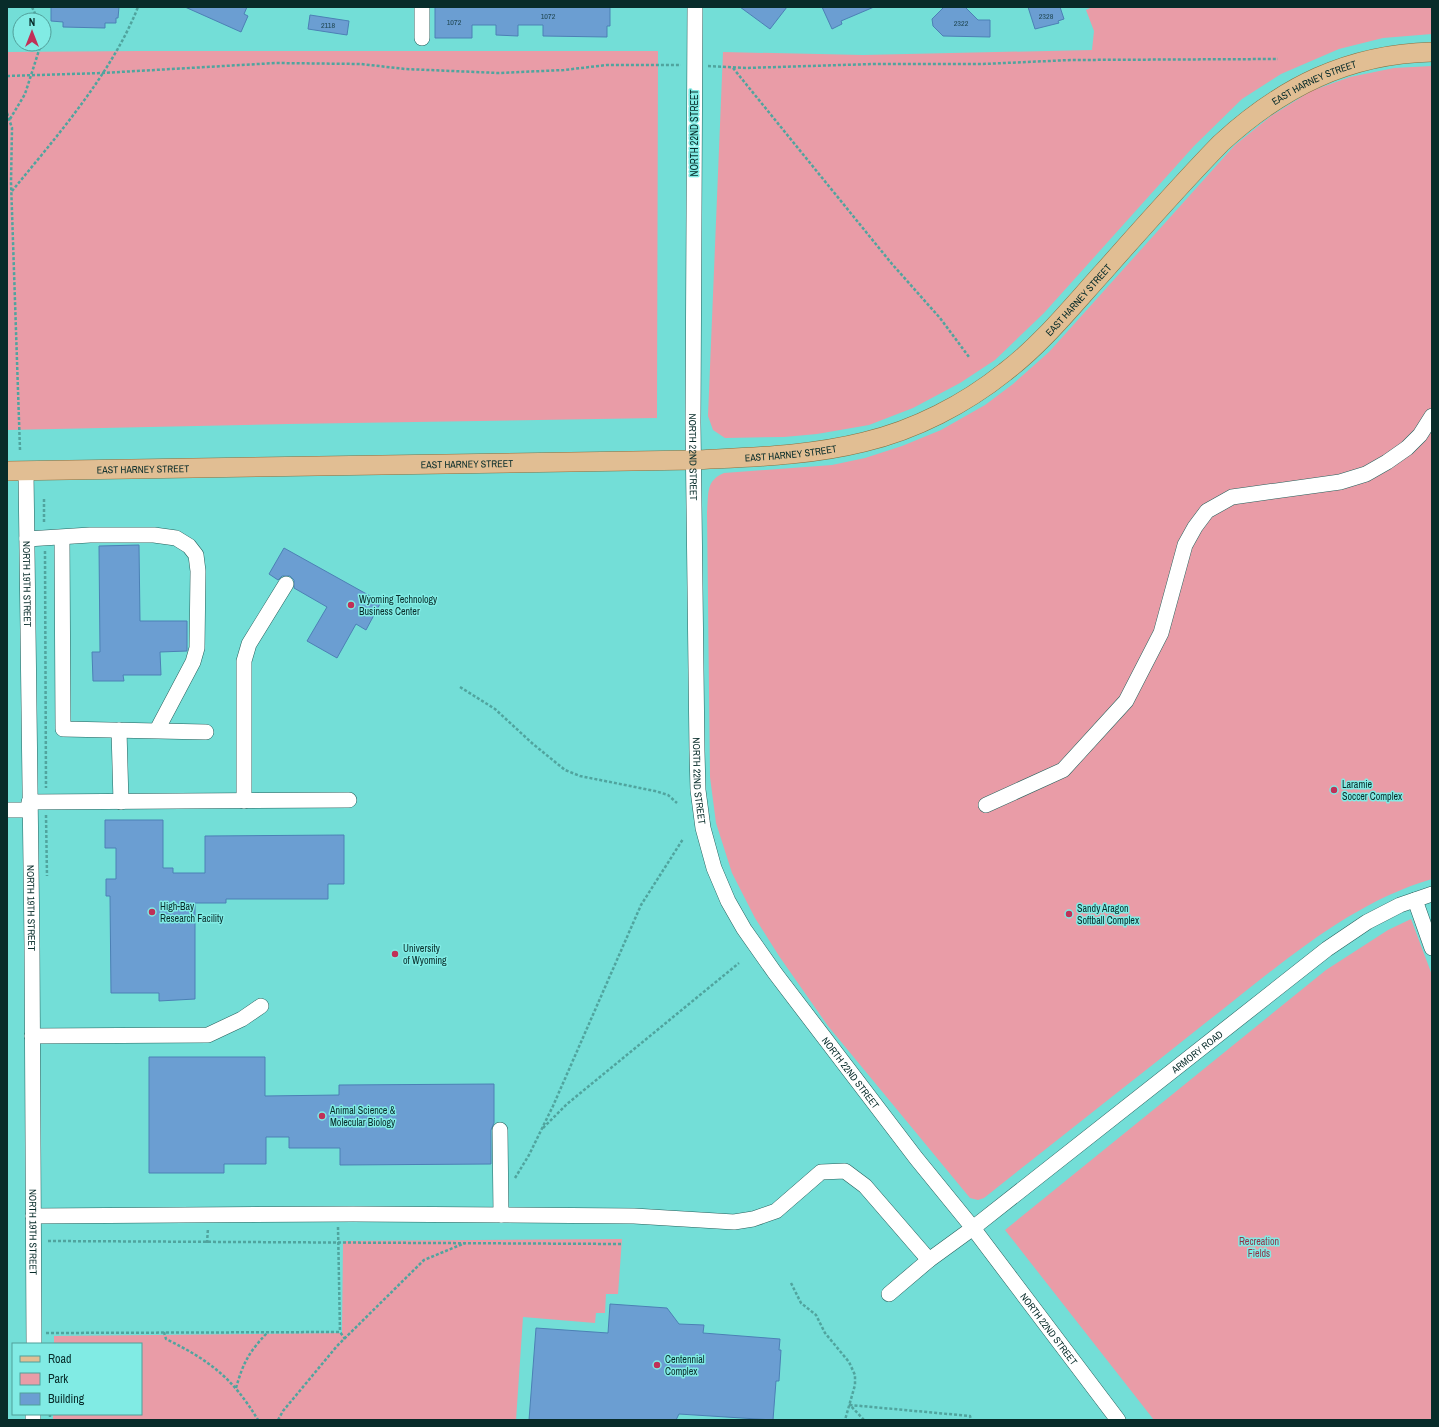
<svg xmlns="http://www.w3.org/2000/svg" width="1439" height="1427" viewBox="0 0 1439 1427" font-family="'Archivo Narrow',sans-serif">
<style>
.green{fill:#e99ca7}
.building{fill:#6b9ed2;stroke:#4c80b5}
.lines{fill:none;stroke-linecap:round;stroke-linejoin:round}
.minor-casing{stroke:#265f5b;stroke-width:16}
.major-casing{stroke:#886f3f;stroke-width:20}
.path{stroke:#50a49e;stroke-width:2.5;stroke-dasharray:3 2;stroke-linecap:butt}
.minor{stroke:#fff;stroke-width:15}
.major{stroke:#e1be93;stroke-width:19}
.poi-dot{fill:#c03057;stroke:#81ebe4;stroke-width:1.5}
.labels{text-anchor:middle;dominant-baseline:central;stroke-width:3;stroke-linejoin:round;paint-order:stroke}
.number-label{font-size:8px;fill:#214854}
.street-label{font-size:10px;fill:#082c2a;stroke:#81ebe4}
.poi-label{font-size:10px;fill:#082c2a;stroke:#81ebe4;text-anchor:start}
.park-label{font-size:10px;fill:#8f3347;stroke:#81ebe4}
</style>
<rect width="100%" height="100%" fill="#73ded7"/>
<g class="green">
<path d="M1092,7H1432V34L1383,38L1339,49L1281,74L1242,99L1194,146L1044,313L995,360L960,383L913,408L869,425L817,434L784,437L725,438L713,430L708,416L723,52L863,55L1092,50L1094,31L1086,10Z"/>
<path d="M139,51H658L657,418L288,424L7,430V52Z"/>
<path d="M1432,66V879C1346,904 1274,970 1204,1024C1131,1082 1057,1140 984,1198L978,1200L970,1198L828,1026L779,956L755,918L732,873L716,823L710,777L707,512C709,494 705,481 724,473L832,465L865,458L902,446L941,430L985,405L1013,384L1049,352L1235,145L1271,116L1311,91L1350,77L1394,68Z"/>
<path d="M1411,919L1432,975V1420H1154L1005,1230L1326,970L1388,930Z"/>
<path d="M622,1239L618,1294H606L605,1313H596L595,1323L523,1317L516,1420H53V1414H141V1344H54V1336L342,1333L343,1241Z"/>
</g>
<g class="building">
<path d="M51,7H119L118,18H116V23H105V28L63,27V22L51,21Z"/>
<path d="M185,7H247L244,14L248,16L241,32Z"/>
<path d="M435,7H610V26H607V37L543,36V25H518V36L496,35V25H472V38H435Z"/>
<path d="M740,7H787L770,29Z"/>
<path d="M822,7H874L841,21L842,24L832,29Z"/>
<path d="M944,7H965L978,20H990V37L943,36L933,26L932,19Z"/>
<path d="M1028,7H1060L1064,19L1058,21L1059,23L1035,29Z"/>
<path d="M310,15L349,21L347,35L308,29Z"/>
<path d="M139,545L140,621H187V651L160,652L161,675H123L124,681H93L92,652H100L99,546Z"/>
<path d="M284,548L381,602L366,630L356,624L337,658L307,641L327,607L294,588V580L290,576H282L278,580L269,574Z"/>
<path d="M105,820H163V868H173V873H205V836L344,835V884H328V899H226V903H195V999L159,1001V993H111L110,896H106V879H116V848H105Z"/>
<path d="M149,1057H265V1096L339,1095V1085L494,1084V1123L491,1130V1164L340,1165V1148H289V1137H266V1164H224V1173H149Z"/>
<path d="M610,1304L667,1308L679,1324L704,1325L703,1333L780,1339L779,1350H781L779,1381H776L773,1420L679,1414L676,1420H529L536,1328L608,1333Z"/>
</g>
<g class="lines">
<defs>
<g id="minor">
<path id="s1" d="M695,7L693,423L697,751L698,790L703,828L714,868L728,901L744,929L775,973L916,1158L973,1228L1118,1420"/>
<path d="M422,38V7"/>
<path id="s2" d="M26,471L32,945L34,1344"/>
<path d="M62,538L63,729L206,732"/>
<path d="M27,539L90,535H154L176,538L189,546L196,555L198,571L197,648L193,662L157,730"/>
<path d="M119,730L121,802"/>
<path d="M244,801V661L249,644L286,584"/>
<path d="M29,802L349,800"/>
<path d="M986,805L1063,770L1126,701L1161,633L1185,545L1195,527L1207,511L1232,497L1340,482L1366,474L1387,462L1407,448L1420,435L1432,416"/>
<path d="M7,810H29"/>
<path d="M1415,900L1432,948"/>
<path d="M32,1036L208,1035L242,1019L261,1006"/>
<path d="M500,1130L501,1215"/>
<path d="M33,1216L353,1214L634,1216L734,1222L753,1219L776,1211L821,1172L845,1171L865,1186L929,1260"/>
<path id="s3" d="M889,1294L929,1260L973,1228L1327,949L1367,922L1400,905L1432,894"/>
<path d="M33,1420V1414"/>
</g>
<g id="major">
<path id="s4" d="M7,471L694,460C751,457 808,456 864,442C915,430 965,404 1005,372C1043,343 1073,305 1105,270C1143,227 1181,184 1221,143C1282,87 1348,54 1432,52"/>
</g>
</defs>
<use href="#minor" class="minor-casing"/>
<use href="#major" class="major-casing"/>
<g class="path">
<path d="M32,7L38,20"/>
<path d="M708,66L746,68L873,64H983L1071,60L1278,59"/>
<path d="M733,68L892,264L940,318L969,357"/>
<path d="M7,76L102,73L276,63L361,64L405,69L499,73L564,70L607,65H681"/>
<path d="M7,113L12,128L11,182L20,450"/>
<path d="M10,119L25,94L41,44"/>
<path d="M12,191C57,136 112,73 138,7"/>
<path d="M44,499V524"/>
<path d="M45,551L46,788"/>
<path d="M460,687L495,709L533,744L565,770L580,776L655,791L668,795L677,803"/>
<path d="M46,815L47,876"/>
<path d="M543,1128L567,1104L739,963"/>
<path d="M515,1178L529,1155L553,1106L641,905L683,839"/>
<path d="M338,1227L340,1332"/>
<path d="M48,1241L621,1244"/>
<path d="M207,1243L208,1228"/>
<path d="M791,1283L801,1303L816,1315L825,1333L849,1362L855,1375V1385L845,1420"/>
<path d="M164,1332L166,1339C209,1360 233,1378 258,1420"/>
<path d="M46,1333L340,1332L345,1339"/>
<path d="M236,1388C243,1363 249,1352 267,1333"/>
<path d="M50,1414V1420"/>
<path d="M278,1420L283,1411L337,1346L424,1260L465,1243"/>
<path d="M864,1420L850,1405L970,1416L971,1420"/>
</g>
<use href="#minor" class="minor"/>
<use href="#major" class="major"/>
</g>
<g class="poi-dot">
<circle cx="351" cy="605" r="4"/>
<circle cx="1334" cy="790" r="4"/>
<circle cx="152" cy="912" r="4"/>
<circle cx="1069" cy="914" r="4"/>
<circle cx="395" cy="954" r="4"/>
<circle cx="322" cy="1116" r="4"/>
<circle cx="657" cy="1365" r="4"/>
</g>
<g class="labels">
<g class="number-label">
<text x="548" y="16">1072</text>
<text x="1046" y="16">2328</text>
<text x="454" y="22">1072</text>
<text x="961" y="23">2322</text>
<text x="328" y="25">2118</text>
</g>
<g class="street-label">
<text stroke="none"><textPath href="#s4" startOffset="1444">EAST HARNEY STREET</textPath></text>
<text transform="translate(694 133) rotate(-90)">NORTH 22ND STREET</text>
<text stroke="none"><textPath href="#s4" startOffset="1120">EAST HARNEY STREET</textPath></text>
<text stroke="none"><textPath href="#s4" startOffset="784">EAST HARNEY STREET</textPath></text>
<text stroke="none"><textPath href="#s1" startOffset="450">NORTH 22ND STREET</textPath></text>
<text stroke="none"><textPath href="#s4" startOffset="460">EAST HARNEY STREET</textPath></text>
<text stroke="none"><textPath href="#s4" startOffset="136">EAST HARNEY STREET</textPath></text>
<text stroke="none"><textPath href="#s2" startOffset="113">NORTH 19TH STREET</textPath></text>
<text stroke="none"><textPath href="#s1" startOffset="774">NORTH 22ND STREET</textPath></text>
<text stroke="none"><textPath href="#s2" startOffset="437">NORTH 19TH STREET</textPath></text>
<text stroke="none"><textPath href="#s3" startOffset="392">ARMORY ROAD</textPath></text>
<text stroke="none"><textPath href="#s1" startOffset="1110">NORTH 22ND STREET</textPath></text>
<text stroke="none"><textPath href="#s2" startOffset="761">NORTH 19TH STREET</textPath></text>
<text stroke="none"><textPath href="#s1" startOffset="1434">NORTH 22ND STREET</textPath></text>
</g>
<g class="poi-label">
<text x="359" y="599">Wyoming Technology<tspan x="359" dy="12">Business Center</tspan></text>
<text x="1342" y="784">Laramie<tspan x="1342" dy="12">Soccer Complex</tspan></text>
<text x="160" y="906">High-Bay<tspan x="160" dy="12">Research Facility</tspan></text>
<text x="1077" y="908">Sandy Aragon<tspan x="1077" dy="12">Softball Complex</tspan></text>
<text x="403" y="948">University<tspan x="403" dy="12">of Wyoming</tspan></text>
<text x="330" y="1110">Animal Science &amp;<tspan x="330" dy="12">Molecular Biology</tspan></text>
<text x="665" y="1359">Centennial<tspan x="665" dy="12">Complex</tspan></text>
</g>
<g class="park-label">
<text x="1259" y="1241">Recreation<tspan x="1259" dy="12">Fields</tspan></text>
</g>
</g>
<rect width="1439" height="1427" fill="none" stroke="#082c2a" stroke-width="16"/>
<rect x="12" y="1343" width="130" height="72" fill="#81ebe4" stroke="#519f9a"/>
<rect x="20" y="1356" width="20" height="6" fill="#e1be93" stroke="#519f9a"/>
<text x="48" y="1363" font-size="12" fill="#082c2a">Road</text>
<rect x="20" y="1373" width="20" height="12" fill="#e99ca7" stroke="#519f9a"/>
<text x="48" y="1383" font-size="12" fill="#082c2a">Park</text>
<rect x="20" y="1393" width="20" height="12" fill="#6b9ed2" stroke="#519f9a"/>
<text x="48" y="1403" font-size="12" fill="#082c2a">Building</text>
<g transform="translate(32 32)"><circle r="19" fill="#81ebe4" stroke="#519f9a"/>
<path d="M0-3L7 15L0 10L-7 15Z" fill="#c03057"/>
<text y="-6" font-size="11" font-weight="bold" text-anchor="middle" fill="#082c2a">N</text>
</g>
</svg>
